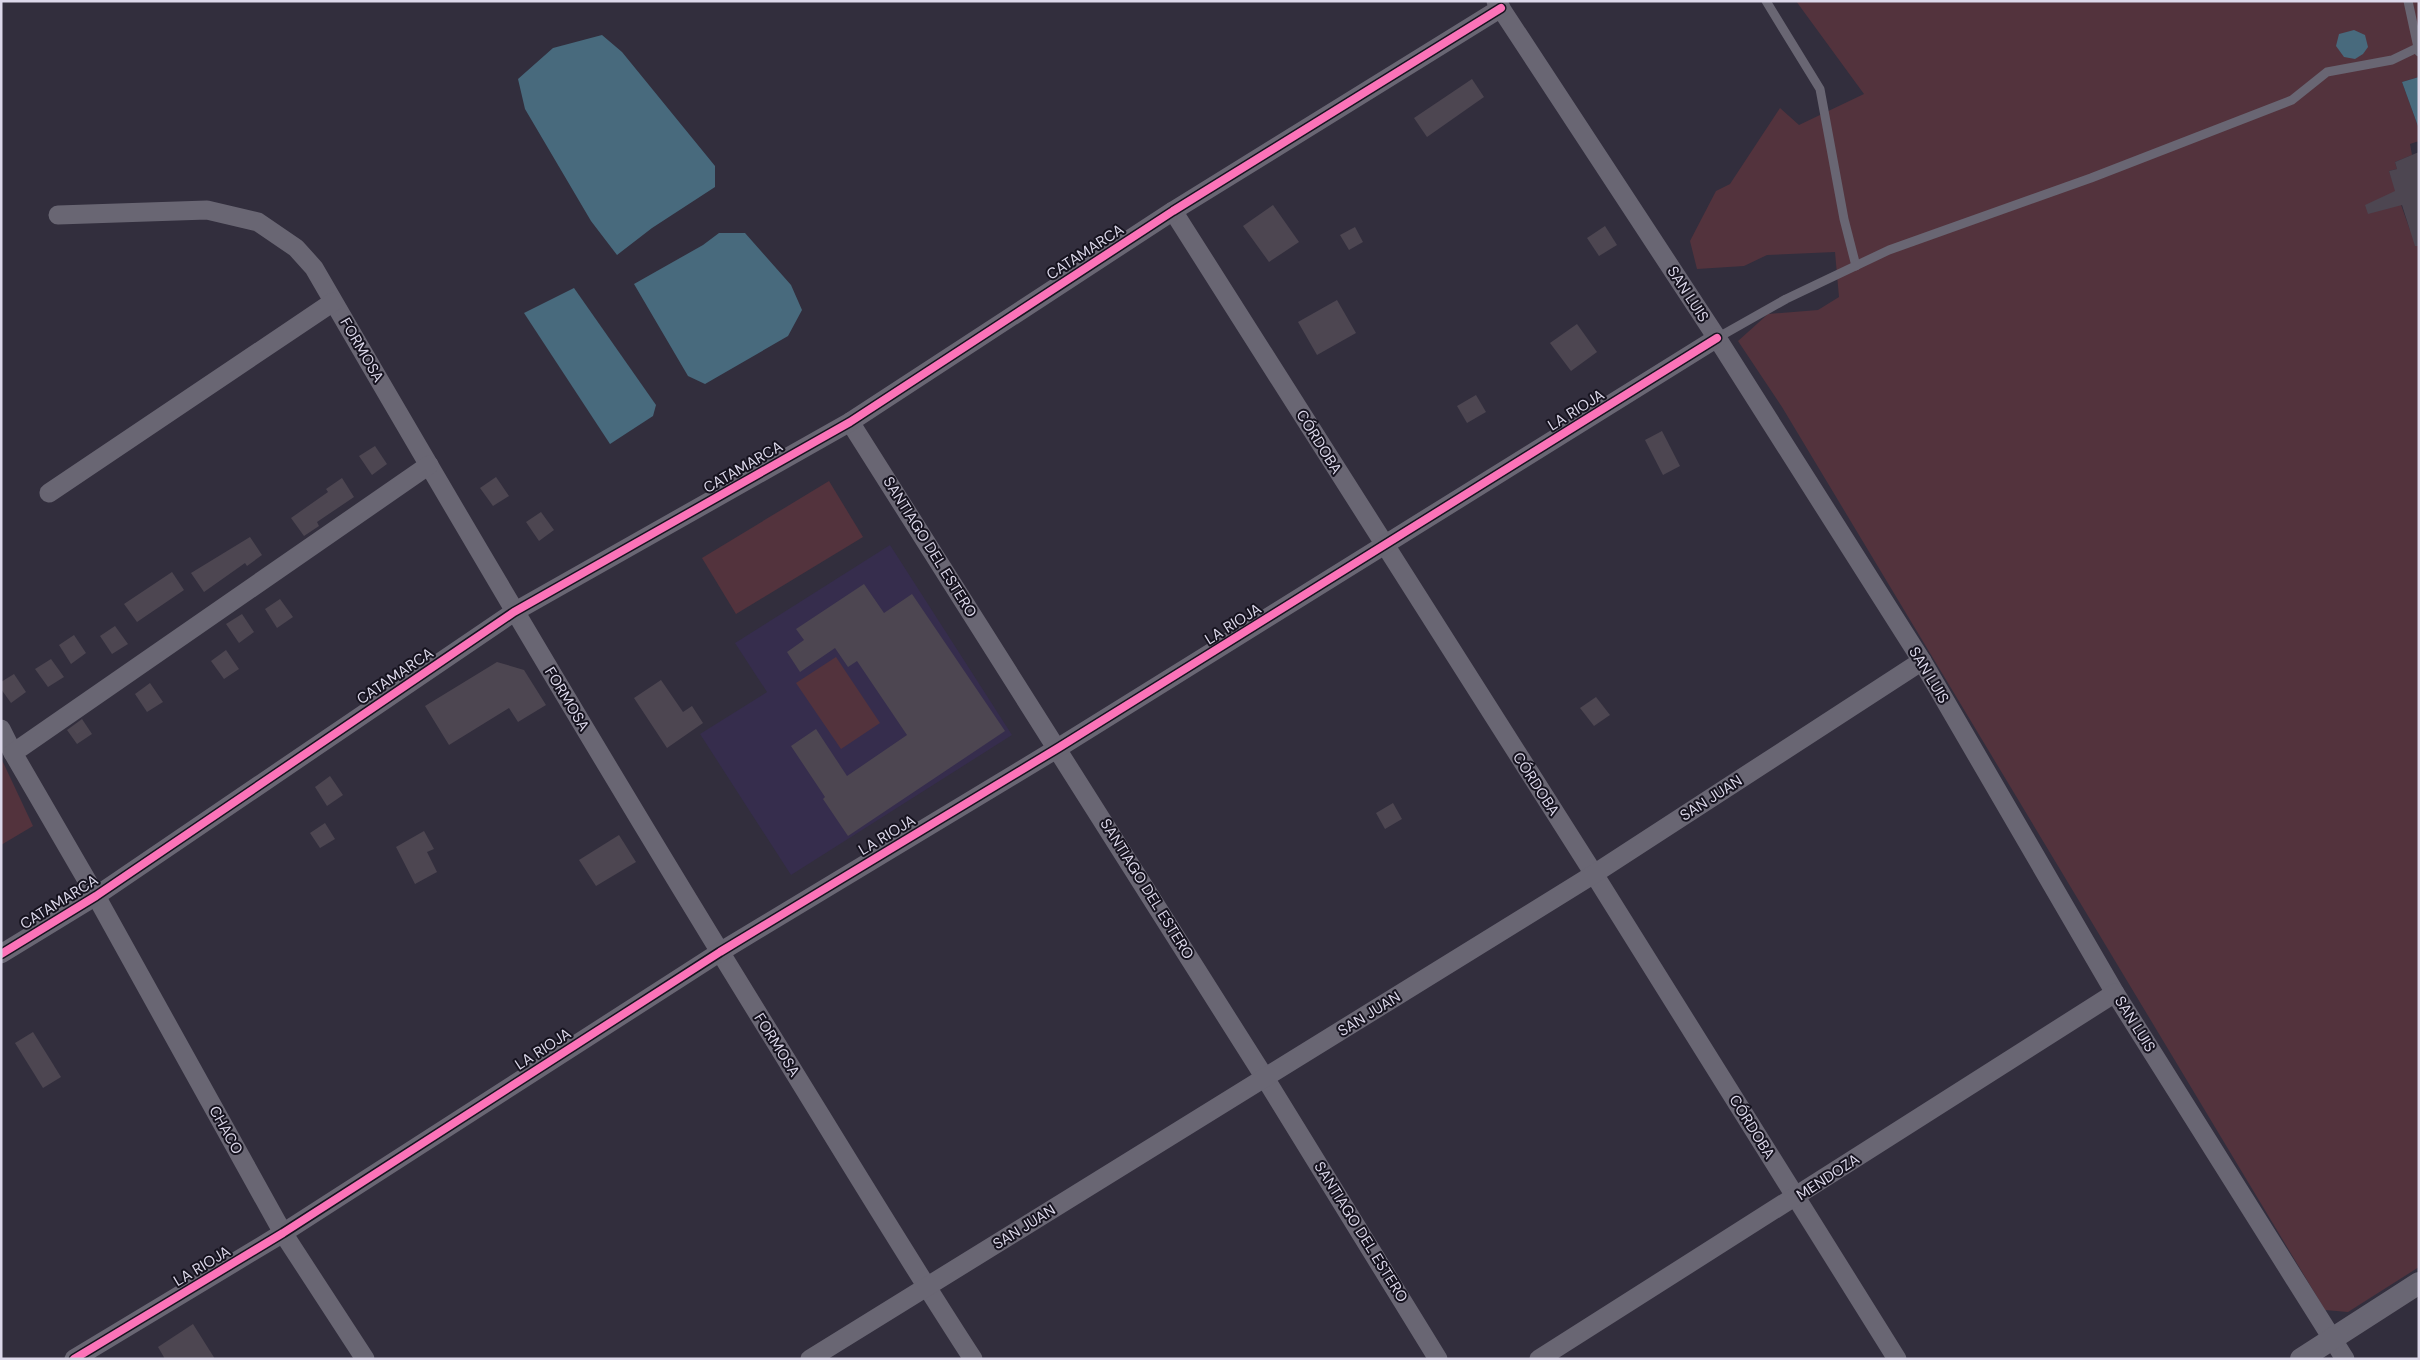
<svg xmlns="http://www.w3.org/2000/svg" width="2420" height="1360" viewBox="0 0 2420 1360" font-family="'DM Sans',sans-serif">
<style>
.built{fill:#362d4d}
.green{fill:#53333d}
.water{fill:#486a7d}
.building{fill:#4d4651}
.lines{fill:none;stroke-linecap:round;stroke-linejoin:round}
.service{stroke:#696673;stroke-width:9}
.minor{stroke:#696673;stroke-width:19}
.tertiary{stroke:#696673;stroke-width:22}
.cycleway-casing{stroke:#16131f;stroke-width:11}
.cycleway{stroke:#fb73b8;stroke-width:8}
.labels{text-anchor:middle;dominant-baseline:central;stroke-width:4;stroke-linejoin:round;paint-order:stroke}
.street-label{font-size:15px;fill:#dcd8ea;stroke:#16131f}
</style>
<rect width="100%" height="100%" fill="#322e3d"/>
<path class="built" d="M890,545L1012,735L791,875L700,734L767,692L735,643Z"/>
<g class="green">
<path d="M1796,1H2419V77L2402,82L2419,129V141L2410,144L2412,155L2395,162L2397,169L2389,171L2410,230L2419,228V1267L2348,1312L2325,1310L1782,407L1738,341L1768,314L1818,310L1839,297L1835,252L1767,255L1744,266L1697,269L1690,241L1716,191L1730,184L1780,108L1799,125L1864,94Z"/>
<path d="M829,481L863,537L736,614L702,558Z"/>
<path d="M836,657L880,723L841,749L796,683Z"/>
<path d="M1,758L33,826L1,845Z"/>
</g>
<g class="water">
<path d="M2354,30L2365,35L2368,47L2363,54L2355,59L2344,57L2336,46L2339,34Z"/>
<path d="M602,35L622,52L715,166V187L652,228L617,255L591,221L525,109L518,79L553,48Z"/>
<path d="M2419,77V129L2402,82Z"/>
<path d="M719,233H745L791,285L802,310L788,336L705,384L688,376L634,284L703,245Z"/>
<path d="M574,288L656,405L653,416L610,444L524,313Z"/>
</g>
<g class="building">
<path d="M1472,79L1484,97L1427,137L1414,118Z"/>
<path d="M2419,152V246H2415L2402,205L2368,214L2365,205L2395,191L2389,171L2397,169L2395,162Z"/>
<path d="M1273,205L1299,242L1269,262L1243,226Z"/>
<path d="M1605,226L1617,245L1599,256L1587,238Z"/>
<path d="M1355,227L1363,242L1349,250L1340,235Z"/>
<path d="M1337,300L1356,333L1317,355L1298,322Z"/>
<path d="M1577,324L1597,352L1571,371L1550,343Z"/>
<path d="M1476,395L1486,412L1467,423L1457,406Z"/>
<path d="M1662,431L1680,466L1663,475L1645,440Z"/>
<path d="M375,446L387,464L372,475L359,456Z"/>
<path d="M496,477L509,496L493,506L480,488Z"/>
<path d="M342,478L354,497L317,522L319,526L304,536L291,518L328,492L326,489Z"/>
<path d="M541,512L554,530L539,541L526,522Z"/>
<path d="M250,537L262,555L247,566L245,563L204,592L191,573Z"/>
<path d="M172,572L184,590L137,622L124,604Z"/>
<path d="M864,584L884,613L912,594L1005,731L848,836L823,799L825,797L791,746L816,729L847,776L907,735L857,661L848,667L835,648L800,672L787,652L804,640L796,629Z"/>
<path d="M280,599L293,617L277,628L265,609Z"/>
<path d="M242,614L254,632L239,643L226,624Z"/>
<path d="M115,626L128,644L112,654L100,636Z"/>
<path d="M74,635L86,653L71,664L59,645Z"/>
<path d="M226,650L239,669L224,679L211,661Z"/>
<path d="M51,659L64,677L48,687L35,669Z"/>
<path d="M497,662L524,670L546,705L518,722L509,708L449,745L425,706Z"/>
<path d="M14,674L26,692L11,703L1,689V682Z"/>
<path d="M661,680L683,712L692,706L703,723L667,748L634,698Z"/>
<path d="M150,683L163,702L147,712L135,694Z"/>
<path d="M1596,697L1610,715L1594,726L1580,708Z"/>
<path d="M82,719L92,734L77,744L67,730Z"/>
<path d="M330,776L343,795L327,806L315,787Z"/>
<path d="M1393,803L1402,819L1385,829L1376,813Z"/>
<path d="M325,823L335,839L320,848L310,833Z"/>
<path d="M424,831L434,849L427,852L437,872L415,884L396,847Z"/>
<path d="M619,835L636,862L596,886L579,860Z"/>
<path d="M33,1032L61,1077L43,1088L15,1043Z"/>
<path d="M193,1324L215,1359H165L158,1347Z"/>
</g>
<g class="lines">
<g class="service">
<path d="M1766,1L1820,89L1844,219L1856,266"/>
<path d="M2408,1L2419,52"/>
<path d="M1717,338L1786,299L1889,250L2091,178L2292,100L2327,72L2392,60L2417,48"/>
</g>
<g class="minor">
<path d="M1496,1L1717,338L1922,661L2115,993L2345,1359"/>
<path d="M1173,211L1594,874L1897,1359"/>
<path d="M58,215L207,210L258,222L296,248L314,268C464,527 616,784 773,1038C839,1145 904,1253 973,1359"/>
<path d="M850,422L1265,1078L1438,1359"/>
<path d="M49,493L333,302"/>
<path d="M1,729L13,753"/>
<path d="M1,954L96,896L514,612L850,422L1173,211L1501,8"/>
<path d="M74,1359L283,1233L720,952L1058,748L1717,338"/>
<path d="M365,1359L283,1233L96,896L13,753L429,465"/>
<path d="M810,1359L1594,874L1922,661"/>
<path d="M1539,1359L2115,993"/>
</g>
<path class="tertiary" d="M2301,1359L2419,1283"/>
<defs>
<g id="cycleway">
<path d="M1,954L96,896L514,612L850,422L1173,211L1501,8"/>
<path d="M74,1359L283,1233L720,952L1058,748L1717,338"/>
</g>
</defs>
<use href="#cycleway" class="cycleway-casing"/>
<use href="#cycleway" class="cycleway"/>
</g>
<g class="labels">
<g class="street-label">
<text transform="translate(1085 252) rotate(-33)">CATAMARCA</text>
<text transform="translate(1688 294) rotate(57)">SAN LUIS</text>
<text transform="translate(362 350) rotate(60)">FORMOSA</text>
<text transform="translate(1576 410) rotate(-32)">LA RIOJA</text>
<text transform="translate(1319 442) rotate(58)">CÓRDOBA</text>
<text transform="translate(743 467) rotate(-30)">CATAMARCA</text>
<text transform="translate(930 547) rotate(58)">SANTIAGO DEL ESTERO</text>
<text transform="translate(1233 624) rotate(-32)">LA RIOJA</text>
<text transform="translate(1929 675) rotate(59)">SAN LUIS</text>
<text transform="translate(395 676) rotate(-34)">CATAMARCA</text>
<text transform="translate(567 699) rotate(59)">FORMOSA</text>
<text transform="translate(1536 784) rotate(57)">CÓRDOBA</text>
<text transform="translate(1711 798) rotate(-33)">SAN JUAN</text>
<text transform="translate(887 835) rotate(-31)">LA RIOJA</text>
<text transform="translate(1147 889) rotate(58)">SANTIAGO DEL ESTERO</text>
<text transform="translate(59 902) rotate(-32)">CATAMARCA</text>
<text transform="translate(1369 1014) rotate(-32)">SAN JUAN</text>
<text transform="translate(2135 1024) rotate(58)">SAN LUIS</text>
<text transform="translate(777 1045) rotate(58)">FORMOSA</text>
<text transform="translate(543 1049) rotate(-33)">LA RIOJA</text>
<text transform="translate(1752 1127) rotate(58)">CÓRDOBA</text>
<text transform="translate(226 1130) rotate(61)">CHACO</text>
<text transform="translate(1828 1177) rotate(-33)">MENDOZA</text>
<text transform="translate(1024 1227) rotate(-32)">SAN JUAN</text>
<text transform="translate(1361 1232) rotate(58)">SANTIAGO DEL ESTERO</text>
<text transform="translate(202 1266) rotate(-31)">LA RIOJA</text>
</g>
</g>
<rect width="2420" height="1360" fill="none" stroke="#dcd8ea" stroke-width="5"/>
</svg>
